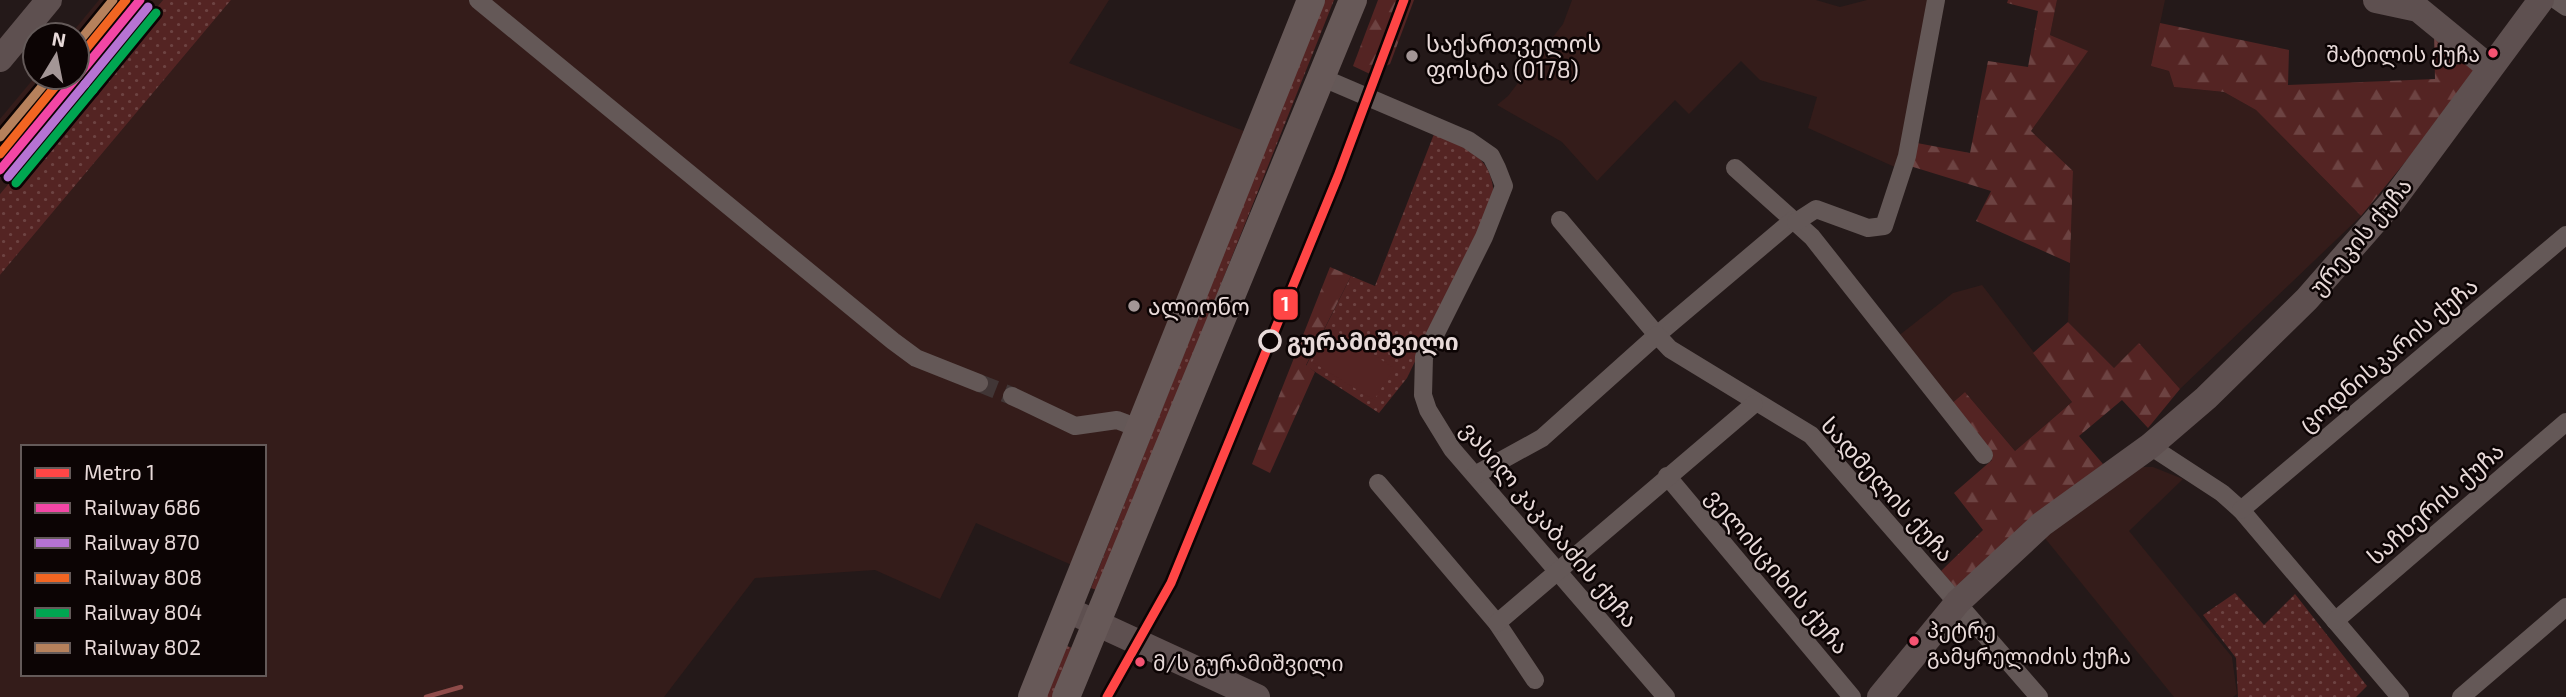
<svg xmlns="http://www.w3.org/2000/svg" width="2566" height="697" viewBox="0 0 2566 697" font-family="'Exo 2','Noto Sans Georgian',sans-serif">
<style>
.built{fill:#341c1a;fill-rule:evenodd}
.grass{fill:url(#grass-dots)}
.forest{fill:url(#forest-firs)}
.pitch{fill:#542423}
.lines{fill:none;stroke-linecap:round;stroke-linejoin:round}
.stream{stroke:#8e4b49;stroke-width:4.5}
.street-tunnel{stroke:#413636;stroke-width:18;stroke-dasharray:18 9;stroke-linecap:butt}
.street{stroke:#645857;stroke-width:18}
.secondary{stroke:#5e5050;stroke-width:26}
.primary{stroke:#675958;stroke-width:28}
.rail-1-casing{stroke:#0c0404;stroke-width:14}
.rail-2-casing{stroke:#0c0404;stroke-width:14}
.rail-3-casing{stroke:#0c0404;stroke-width:14}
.rail-4-casing{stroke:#0c0404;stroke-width:14}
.rail-5-casing{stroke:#0c0404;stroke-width:14}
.rail-1{stroke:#f346a5;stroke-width:9}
.rail-2{stroke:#b673d3;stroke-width:9}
.rail-3{stroke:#f26522;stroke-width:9}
.rail-4{stroke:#00a651;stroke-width:9}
.rail-5{stroke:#b6815c;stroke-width:9}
.metro-1-casing{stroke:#0c0404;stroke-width:14}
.metro-1{stroke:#ff4646;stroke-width:9}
.bus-dot{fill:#f65372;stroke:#0c0404;stroke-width:2.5}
.poi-dot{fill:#a39696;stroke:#0c0404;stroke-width:2.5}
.stop-dot{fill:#0c0404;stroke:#e8dad9;stroke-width:3.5}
.labels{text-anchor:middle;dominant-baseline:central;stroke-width:5;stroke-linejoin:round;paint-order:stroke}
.bus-label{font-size:21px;fill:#e8dad9;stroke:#0c0404;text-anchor:start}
.poi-label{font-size:23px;fill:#e8dad9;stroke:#0c0404;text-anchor:start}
.street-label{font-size:23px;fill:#e8dad9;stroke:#0c0404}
.stop-label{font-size:23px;font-weight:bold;fill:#e8dad9;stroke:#0c0404;text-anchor:start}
.line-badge{stroke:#0c0404;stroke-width:2.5}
.badge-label{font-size:19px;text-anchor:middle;font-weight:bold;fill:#fff}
</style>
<defs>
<pattern id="grass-dots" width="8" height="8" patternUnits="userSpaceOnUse" patternTransform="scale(1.75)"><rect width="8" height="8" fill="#542423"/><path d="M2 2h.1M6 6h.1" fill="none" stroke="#6d4342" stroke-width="1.8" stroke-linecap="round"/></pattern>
<pattern id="forest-firs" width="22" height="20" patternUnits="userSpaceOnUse" patternTransform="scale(1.75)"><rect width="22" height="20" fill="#542423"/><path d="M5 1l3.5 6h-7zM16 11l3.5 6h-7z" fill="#6d4342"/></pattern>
</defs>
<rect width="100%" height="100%" fill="#241919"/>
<g class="built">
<path d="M99,0H163L0,194V119L35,77H77V35H70Z"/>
<path d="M231,0H1109L1069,63L1244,131L1074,566L976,523L940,599L875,570L755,578L664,697H0V275ZM23,447H264V674H23Z"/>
<path d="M1572,0H1816L1840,7L1867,0H1929L1897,168L1808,128L1817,97L1760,80L1741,61L1689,114L1675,100L1597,181L1562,142L1497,105L1508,96L1563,24Z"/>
<path d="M2057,0H2165L2151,66L2169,71L2174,87L2224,92L2256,110L2361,216L2180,389L2139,344L2114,368L2068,322L2073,171L2031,131L2087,51L2050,35Z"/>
<path d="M1982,285L2072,402L2015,451L1965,392L1950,405L1897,337L1953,293Z"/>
<path d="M2141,467H2153L2183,479L2129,531L2232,657L2237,694L2233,697H2174L2044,537Z"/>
</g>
<g class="grass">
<path d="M163,0H231L0,275V194Z"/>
<path d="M1324,0H1334L1099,591L1091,588Z"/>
<path d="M1434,134C1468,149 1493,156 1494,198L1407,378L1379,413L1306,366L1351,276L1375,286Z"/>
<path d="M2235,593L2264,625L2295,594L2367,686L2356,697H2238L2236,658L2203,615Z"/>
<path d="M1067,646L1077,650L1056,697H1045Z"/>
</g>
<g class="forest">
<path d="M1378,0H1414L1390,64L1370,74L1353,66Z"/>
<path d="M2008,0H2057L2050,35L2088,51L2031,131L2073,171L2070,263L1976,221L1991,191L1910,166L1917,143L1970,153L1988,61L2028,67L2038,11L2007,3Z"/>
<path d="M2160,23L2289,50L2288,85L2435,79L2434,31L2483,67L2361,216L2256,110L2224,92L2174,87L2169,71L2151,66Z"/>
<path d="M1330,267L1351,276L1306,365L1315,372L1270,473L1252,464Z"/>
<path d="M2068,322L2114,368L2139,343L2180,389L2148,428L2122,400L2079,436L2103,464L1956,588L1941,571L1983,530L1954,493L1992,460L1950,405L1965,392L2015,451L2072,402L2033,353Z"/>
</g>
<path class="pitch" d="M1333,329L1394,368L1374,400L1312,362Z"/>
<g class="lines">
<path class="stream" d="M426,697L461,687"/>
<path class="street-tunnel" d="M979,383L1012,396"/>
<g class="street">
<path d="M478,0L893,341L916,358L979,383"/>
<path d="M2556,0L2566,7"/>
<path d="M1323,78L1468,140L1491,156L1497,168L1504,186L1484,237L1424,357L1423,395L1428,410L1452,449L1666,697"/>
<path d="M1735,168L1812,237L1984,455"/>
<path d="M1560,220L1657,335L1793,220"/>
<path d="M1796,222L1816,209L1868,228L1884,226L1907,156L1936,0"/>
<path d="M1012,396L1075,426L1117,420L1141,429"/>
<path d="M2150,446L2222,493L2241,510L2400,697"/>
<path d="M1475,475L1542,438L1657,335L1670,349L1811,435L2039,697"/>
<path d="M1667,476L1852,697"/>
<path d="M1378,483L1497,623L1535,680"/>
<path d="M2241,510L2566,235"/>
<path d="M2335,621L2566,422"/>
<path d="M1497,623L1754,404"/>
<path d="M2461,697L2566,607"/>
</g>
<g class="secondary">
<path d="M2376,0L2418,9L2490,68"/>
<path d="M0,59L49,0"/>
<path d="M1068,610L1257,697"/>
<path d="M1880,697L1958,602L2042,524L2150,446L2206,398L2307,299L2391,203L2541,0"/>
</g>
<g class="primary">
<path d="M1032,697L1311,0"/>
<path d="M1066,697L1353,0"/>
</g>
<defs>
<g id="rail-1">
<path d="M77,77L140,0"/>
<path d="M0,170L77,77"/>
</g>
<g id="rail-2">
<path d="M85,84L148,7"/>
<path d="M8,177L85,84"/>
</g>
<g id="rail-3">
<path d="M77,60L126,0"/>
<path d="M0,154L63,77"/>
</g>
<g id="rail-4">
<path d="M93,90L156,13"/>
<path d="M16,183L93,90"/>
</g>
<g id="rail-5">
<path d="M77,44L113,0"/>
<path d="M0,137L50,77"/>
</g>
</defs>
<use href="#rail-1" class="rail-1-casing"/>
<use href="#rail-2" class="rail-2-casing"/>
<use href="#rail-3" class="rail-3-casing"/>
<use href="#rail-4" class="rail-4-casing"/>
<use href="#rail-5" class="rail-5-casing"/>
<use href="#rail-1" class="rail-1"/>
<use href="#rail-2" class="rail-2"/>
<use href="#rail-3" class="rail-3"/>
<use href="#rail-4" class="rail-4"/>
<use href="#rail-5" class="rail-5"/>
<defs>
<path id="metro-1" d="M1107,697L1171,583L1338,176L1404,0"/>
</defs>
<use href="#metro-1" class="metro-1-casing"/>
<use href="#metro-1" class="metro-1"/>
</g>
<g class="bus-dot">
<circle cx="2493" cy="53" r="6"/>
<circle cx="1914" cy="641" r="6"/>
<circle cx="1140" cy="662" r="6"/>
</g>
<g class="poi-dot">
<circle cx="1412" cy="56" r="7"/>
<circle cx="1134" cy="306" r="7"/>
</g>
<circle class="stop-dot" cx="1270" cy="341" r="10"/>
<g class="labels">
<g class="bus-label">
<text x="2480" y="53" text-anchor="end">შატილის ქუჩა</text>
<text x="1927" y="629">პეტრე<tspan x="1927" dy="26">გამყრელიძის ქუჩა</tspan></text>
<text x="1153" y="662">მ/ს გურამიშვილი</text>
</g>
<g class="poi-label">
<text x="1426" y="43">საქართველოს<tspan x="1426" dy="26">ფოსტა (0178)</tspan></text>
<text x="1148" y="306">ალიონო</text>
</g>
<g class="street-label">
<text transform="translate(2360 236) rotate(-50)">ურეკის ქუჩა</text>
<text transform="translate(2388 354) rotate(-40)">ცოდნისკარის ქუჩა</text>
<text transform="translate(1888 489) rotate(48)">სადმელის ქუჩა</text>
<text transform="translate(2435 503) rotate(-41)">საჩხერის ქუჩა</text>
<text transform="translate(1550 524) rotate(50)">ვასილ კაკაბაძის ქუჩა</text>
<text transform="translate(1778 571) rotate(50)">ველისციხის ქუჩა</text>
</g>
<g class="stop-label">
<text x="1287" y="341">გურამიშვილი</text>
</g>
</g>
<rect class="line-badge" x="1272" y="288" width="27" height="33" rx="7" fill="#ff4646"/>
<g class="badge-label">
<text x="1285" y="311">1</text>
</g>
<rect x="21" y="445" width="245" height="231" fill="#0c0404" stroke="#645a59" stroke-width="2"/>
<rect x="35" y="468" width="35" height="10" fill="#ff4646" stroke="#645a59" stroke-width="2"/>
<text x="84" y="480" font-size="21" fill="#e8dad9">Metro 1</text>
<rect x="35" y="503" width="35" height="10" fill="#f346a5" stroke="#645a59" stroke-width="2"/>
<text x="84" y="515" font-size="21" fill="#e8dad9">Railway 686</text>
<rect x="35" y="538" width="35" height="10" fill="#b673d3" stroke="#645a59" stroke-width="2"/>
<text x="84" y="550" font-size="21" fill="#e8dad9">Railway 870</text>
<rect x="35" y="573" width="35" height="10" fill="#f26522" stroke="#645a59" stroke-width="2"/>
<text x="84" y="585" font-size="21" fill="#e8dad9">Railway 808</text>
<rect x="35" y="608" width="35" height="10" fill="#00a651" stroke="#645a59" stroke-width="2"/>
<text x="84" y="620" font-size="21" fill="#e8dad9">Railway 804</text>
<rect x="35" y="643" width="35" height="10" fill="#b6815c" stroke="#645a59" stroke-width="2"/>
<text x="84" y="655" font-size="21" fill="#e8dad9">Railway 802</text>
<g transform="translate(56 56) rotate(10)"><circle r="33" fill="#0c0404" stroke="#645a59" stroke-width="2"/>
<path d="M0-5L12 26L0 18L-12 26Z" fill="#a39696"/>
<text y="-10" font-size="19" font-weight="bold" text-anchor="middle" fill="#e8dad9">N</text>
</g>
</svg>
